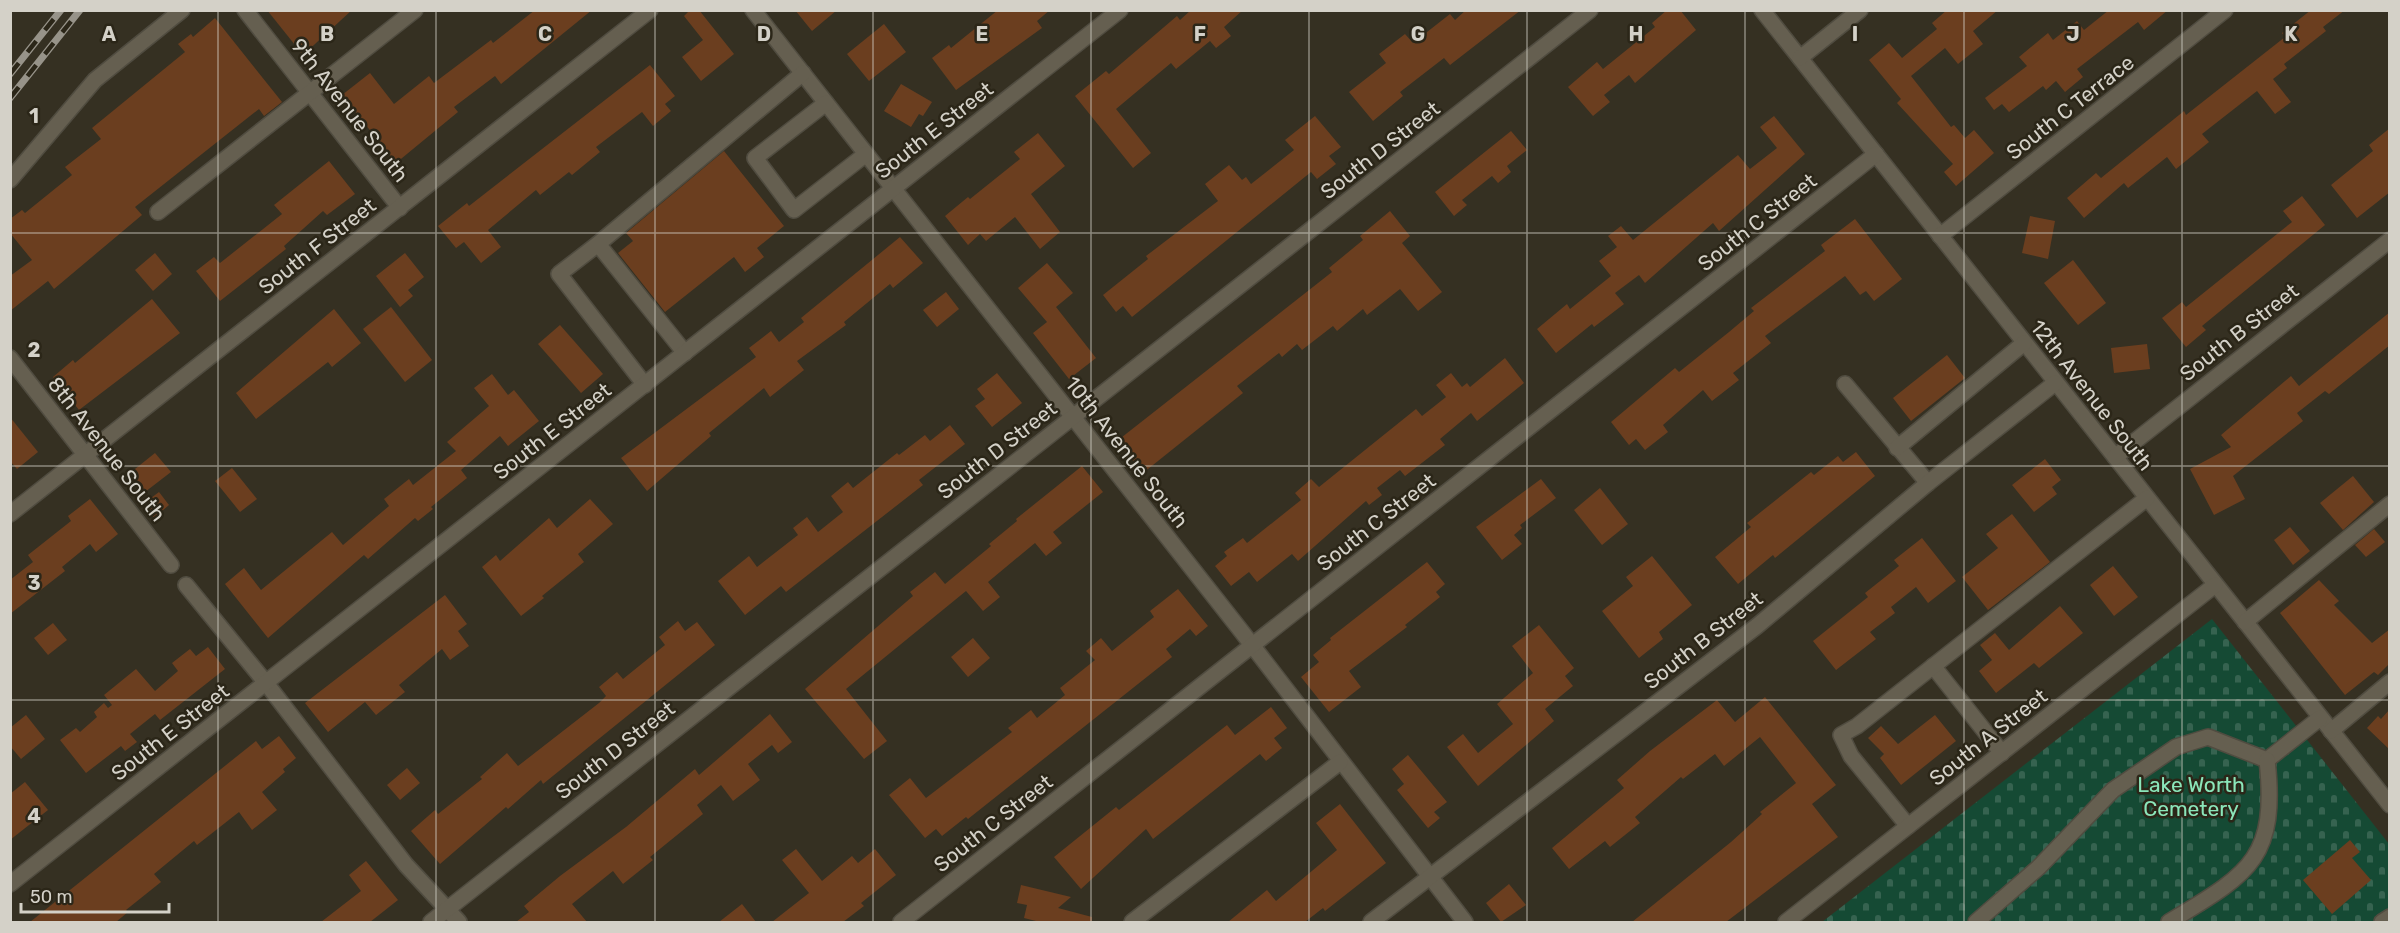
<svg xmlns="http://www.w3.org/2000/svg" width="2400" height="933" viewBox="0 0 2400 933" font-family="Rubik,sans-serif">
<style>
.cemetery{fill:url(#cemetery-stones)}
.building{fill:#6b3e1f}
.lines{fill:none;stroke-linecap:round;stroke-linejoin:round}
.minor-casing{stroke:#504c40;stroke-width:18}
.minor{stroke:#655f50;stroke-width:15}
.rail-casing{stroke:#979389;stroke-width:7}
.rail{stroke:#2b2618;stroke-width:4.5;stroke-dasharray:14;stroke-linecap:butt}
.grid{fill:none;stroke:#d4d1c8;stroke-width:1.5;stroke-opacity:0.55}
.labels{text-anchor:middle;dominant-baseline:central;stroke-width:5;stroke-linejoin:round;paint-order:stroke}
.street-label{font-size:21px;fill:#d4d1c8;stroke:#2b2618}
.park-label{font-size:21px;fill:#8be6ba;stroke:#2b2618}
.grid-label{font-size:20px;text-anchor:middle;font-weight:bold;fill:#d4d1c8;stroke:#2b2618;stroke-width:5;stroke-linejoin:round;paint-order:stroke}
</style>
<defs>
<pattern id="cemetery-stones" width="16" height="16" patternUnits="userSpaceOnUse" patternTransform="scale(1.5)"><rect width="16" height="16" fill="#154a34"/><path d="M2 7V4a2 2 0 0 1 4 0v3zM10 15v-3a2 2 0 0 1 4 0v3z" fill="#366350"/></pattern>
</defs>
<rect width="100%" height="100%" fill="#353022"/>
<path class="cemetery" d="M2212,619L2389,844V922H1822Z"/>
<g class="building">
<path d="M267,10H352L303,55Z"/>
<path d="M535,10H592L501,84L495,76L454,107L458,112L396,163L342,95L370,73L394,104L429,76L434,83L491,40L493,43Z"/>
<path d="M690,10H699L734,54L701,81L682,57L703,40L684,16Z"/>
<path d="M795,10H837L812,31Z"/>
<path d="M998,10H1050L1037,21L1042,28L956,90L932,58L949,45L951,48Z"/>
<path d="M1191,10H1243L1224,27L1231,36L1216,48L1210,41L1176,69L1171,63L1116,109L1151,153L1133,168L1075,96L1106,71L1109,74L1177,16L1180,20Z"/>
<path d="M1466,10H1521L1450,65L1444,58L1400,92L1403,96L1373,121L1349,92L1386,63L1379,54L1405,34L1413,43L1450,14L1455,20Z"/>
<path d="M1667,10H1680L1696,30L1635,83L1629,75L1604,95L1610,102L1593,116L1568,87L1597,62L1603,69L1655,27L1652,23Z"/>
<path d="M1947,10H1998L1973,31L1983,44L1958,64L1945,48L1911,76L1951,127L1954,125L1965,138L1974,130L1994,153L1956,186L1944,172L1953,164L1897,103L1901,99L1869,60L1889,43L1902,58L1937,29L1932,23Z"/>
<path d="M2109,10H2168L2144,30L2138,22L2077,69L2083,77L2065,92L2056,81L2046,90L2043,86L2009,112L2002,104L1994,110L1985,98L2027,66L2019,57L2048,33L2053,40L2077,21L2084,30Z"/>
<path d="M2311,10H2345L2323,27L2326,31L2284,64L2287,68L2273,79L2291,102L2275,114L2257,91L2202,134L2209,142L2176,169L2167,157L2128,188L2124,183L2084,218L2067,198L2096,173L2101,178L2184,111L2186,115L2285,37L2282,33Z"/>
<path d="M215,18L282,102L264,116L259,109L135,207L142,215L54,289L48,281L10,311V276L32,260L10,233V219L22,210L25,213L72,175L65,167L101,139L92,128L185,52L178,44L191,34L193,37Z"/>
<path d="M884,24L906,52L869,81L847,54Z"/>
<path d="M650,65L675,96L665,104L671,111L653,126L642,112L596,147L600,152L572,175L569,172L540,195L536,190L488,230L501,247L481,263L464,242L456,248L438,226L467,203L469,206Z"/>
<path d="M901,84L932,102L923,116L919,114L911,127L884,111Z"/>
<path d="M1315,116L1341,147L1329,156L1336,164L1317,179L1311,172L1132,317L1123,306L1116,312L1103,295L1148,259L1146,256L1218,201L1205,184L1229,165L1242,180L1246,177L1251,184L1294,150L1285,140Z"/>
<path d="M1774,116L1805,154L1719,231L1713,223L1645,283L1639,275L1615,293L1624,304L1594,327L1592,324L1556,353L1537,329L1567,304L1570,309L1611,276L1599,261L1617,247L1608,236L1621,226L1633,240L1738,155L1750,169L1777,148L1760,127Z"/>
<path d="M2390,128V192L2357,218L2331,185L2373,151L2369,145Z"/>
<path d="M1511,131L1527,150L1507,166L1511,172L1498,183L1492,176L1462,200L1467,205L1454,216L1435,192Z"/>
<path d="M1038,133L1065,166L1031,194L1060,232L1040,249L1015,217L986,241L980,234L968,245L945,216L968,197L970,199L1020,159L1014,152Z"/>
<path d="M724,151L784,226L757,248L764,257L745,272L734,257L665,312L618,253L633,241L626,233Z"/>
<path d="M329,161L355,194L327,215L323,211L284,246L286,249L220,301L196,271L214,257L220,263L282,214L274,205Z"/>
<path d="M2302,196L2325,225L2202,326L2206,330L2186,347L2162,318L2182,302L2186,307L2292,222L2283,211Z"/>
<path d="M1390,211L1410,236L1402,243L1442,292L1418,311L1400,289L1367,315L1363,309L1337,331L1333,326L1302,350L1297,344L1282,357L1279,353L1237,386L1243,393L1143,473L1117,441L1332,272L1329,268L1363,240L1360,236Z"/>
<path d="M2030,216L2055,221L2048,259L2022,253Z"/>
<path d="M1855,219L1902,279L1874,301L1866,291L1860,295L1845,276L1765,336L1771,343L1733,373L1739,380L1712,401L1703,390L1663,425L1668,432L1645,450L1636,439L1629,445L1611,422L1675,368L1679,372L1729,332L1754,311L1751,308L1825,251L1821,245Z"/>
<path d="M900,237L923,263L893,288L890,284L844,322L846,325L797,361L804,370L770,397L764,388L709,433L711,436L647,491L621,458L756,357L749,348L771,331L779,342L804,322L801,318Z"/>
<path d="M155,253L172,274L153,291L135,270Z"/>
<path d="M405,253L424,277L408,290L413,296L400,307L376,276Z"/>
<path d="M2073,260L2106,303L2078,325L2044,283Z"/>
<path d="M1047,263L1073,293L1056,307L1096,358L1069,379L1033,333L1047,322L1018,288Z"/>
<path d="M946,292L959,309L937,327L923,310Z"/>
<path d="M152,299L180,333L79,410L53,377L73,360L75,363Z"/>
<path d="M391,307L432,360L405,382L363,329Z"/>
<path d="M334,309L361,343L332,367L328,362L256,419L236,393Z"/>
<path d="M2390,312V345L2329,394L2325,391L2297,413L2303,421L2233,476L2245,499L2214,515L2190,469L2231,447L2221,435L2291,376L2299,386Z"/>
<path d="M560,325L603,374L581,393L538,344Z"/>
<path d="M2147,344L2150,369L2114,373L2111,348Z"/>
<path d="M1947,355L1965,378L1911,421L1893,398Z"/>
<path d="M1505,358L1524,383L1477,421L1471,413L1440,439L1445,445L1405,476L1400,470L1377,488L1382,495L1369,505L1366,501L1298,561L1292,554L1257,582L1249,572L1231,586L1215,566L1227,556L1224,552L1243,538L1247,543L1301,500L1295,493L1311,479L1319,487L1416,409L1422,416L1446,397L1436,385L1451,373L1462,387L1467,383L1470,387Z"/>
<path d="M997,373L1022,403L992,427L975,406L985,399L977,389Z"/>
<path d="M492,374L508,395L514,390L539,421L508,446L500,436L461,470L467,478L431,507L433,509L418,521L415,518L368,559L364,555L268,638L225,584L244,568L261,590L332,532L343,545L389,506L384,499L409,479L413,485L456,451L447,442L489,406L474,388Z"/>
<path d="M10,417L38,452L17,469L10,461Z"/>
<path d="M950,425L965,444L919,480L923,485L786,592L781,586L745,615L718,581L749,556L757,567L798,535L793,528L807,517L818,532L843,512L831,496L848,482L853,488L897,453L899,455L925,435L930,441Z"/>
<path d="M1856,452L1875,476L1775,558L1773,555L1738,584L1715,557L1751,527L1747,523L1811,472L1814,475L1838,456L1843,462Z"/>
<path d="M155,453L171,472L145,492L130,473Z"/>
<path d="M2045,459L2061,480L2052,487L2057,494L2034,512L2012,485Z"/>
<path d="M1082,466L1103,492L1053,532L1062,543L1046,556L1035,543L988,582L1000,597L983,611L966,591L846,689L887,741L864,759L805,689L913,596L910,592L935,572L945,584L991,546L989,544L1017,521L1016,519Z"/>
<path d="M232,468L257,499L240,512L215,481Z"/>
<path d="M2353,476L2374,502L2343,530L2320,503Z"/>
<path d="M1541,479L1556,498L1520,525L1522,528L1514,535L1522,544L1502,560L1476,527Z"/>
<path d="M1600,488L1628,524L1602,545L1574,510Z"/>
<path d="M159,492L169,505L154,518L143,504Z"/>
<path d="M90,499L118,534L96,552L90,544L62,567L65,571L10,614V580L33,562L28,555L71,521L68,516Z"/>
<path d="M590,499L613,524L578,554L584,562L542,596L544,598L521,616L482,567L496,555L500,561L549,518L557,528Z"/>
<path d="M2012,514L2050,562L1988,610L1962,577L1998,548L1986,534Z"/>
<path d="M2290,527L2310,551L2293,565L2274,540Z"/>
<path d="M2374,529L2385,542L2366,557L2355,545Z"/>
<path d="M1922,538L1956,581L1928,603L1916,587L1891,607L1895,613L1870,632L1876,639L1836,670L1813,641L1868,597L1865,593L1899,566L1894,560Z"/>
<path d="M1652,556L1692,605L1659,632L1663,639L1639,658L1602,611L1633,586L1626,577Z"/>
<path d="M1427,562L1445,584L1436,592L1440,597L1405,625L1407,627L1349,671L1361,687L1329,712L1301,677L1319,662L1313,655L1331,640L1330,638Z"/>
<path d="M2113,566L2138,597L2114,616L2090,585Z"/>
<path d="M2319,580L2339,601L2334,605L2372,643L2390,629V663L2378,675L2374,672L2345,695L2280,613Z"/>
<path d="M1178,589L1208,626L1196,636L1190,629L1166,649L1172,657L968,819L966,817L942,836L936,829L925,838L889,795L910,778L926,798L1012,732L1008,728L1031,710L1037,718L1065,695L1060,688L1095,660L1086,651L1101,638L1112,651L1154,617L1150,611Z"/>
<path d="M445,595L467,624L458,631L469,646L450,660L442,649L399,685L405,692L376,715L365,702L328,732L305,703Z"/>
<path d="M2060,606L2083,633L2039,668L2034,663L1996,693L1979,671L1992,660L1980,645L1995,633L2009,650Z"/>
<path d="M678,621L685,631L697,622L715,645L543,784L541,780L508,809L506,807L440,864L411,831L435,810L438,814L482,779L480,777L507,753L518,766L599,703L606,696L599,687L617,672L623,679L665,645L659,637Z"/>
<path d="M53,623L67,640L48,655L34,638Z"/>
<path d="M1539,625L1574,668L1565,676L1573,686L1545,709L1554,721L1478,786L1447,747L1463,734L1478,753L1513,724L1497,704L1533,673L1512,646Z"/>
<path d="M973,638L990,658L968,677L951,657Z"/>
<path d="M208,647L225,669L160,720L155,714L130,734L137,742L125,751L121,746L86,773L60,740L76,728L80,732L97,717L94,712L104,703L108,708L112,705L104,695L136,669L155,691L178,671L172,663L190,649L196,656Z"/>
<path d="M1765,697L1836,785L1812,804L1838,837L1726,922H1632L1731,842L1762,814L1760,812L1796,783L1760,737L1724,766L1715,754L1683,779L1681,777L1635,817L1640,823L1610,847L1605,841L1569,869L1552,848L1624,788L1617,780L1650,751L1717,700L1735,722Z"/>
<path d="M1271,707L1287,728L1274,738L1282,748L1266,761L1260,754L1153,839L1146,829L1081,889L1054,857L1116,807L1119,810L1227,725L1235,735Z"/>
<path d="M2390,709V750L2367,728L2378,716L2381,719Z"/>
<path d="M770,714L792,742L778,753L772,745L748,764L760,780L733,801L721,785L697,805L703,814L650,857L653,860L623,884L613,871L572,904L587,922H516L529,912L524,906L560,876L626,827L695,769L699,775Z"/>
<path d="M26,715L45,739L21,759L10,746V728Z"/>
<path d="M1935,715L1956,741L1901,785L1880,758L1884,754L1868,738L1881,726L1898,744Z"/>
<path d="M279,736L296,758L283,769L285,772L262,792L277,810L252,830L239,812L197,845L194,841L154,874L161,882L126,910L128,912L116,922H30L256,741L262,749Z"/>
<path d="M1408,755L1447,802L1434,812L1440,818L1428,828L1397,790L1404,784L1392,769Z"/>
<path d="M407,768L420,783L400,800L387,785Z"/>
<path d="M25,782L48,810L10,840V794Z"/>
<path d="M1340,804L1386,863L1325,911L1323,908L1305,922H1228L1267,890L1276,901L1337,850L1316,823Z"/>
<path d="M2350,840L2360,852L2352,858L2371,880L2332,914L2303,880Z"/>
<path d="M796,849L822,881L852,856L858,863L875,849L896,875L861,903L864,906L843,922H772L809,893L782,860Z"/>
<path d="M366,861L398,900L370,922H321L361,891L349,875Z"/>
<path d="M1509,884L1526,905L1501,922L1486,903Z"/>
<path d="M1021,885L1071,897L1058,908L1092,917V922H1040L1024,918L1027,905L1017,903Z"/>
<path d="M742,904L756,922H719Z"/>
</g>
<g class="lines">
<defs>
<g id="minor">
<path d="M245,10L400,208"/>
<path d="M753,10L1242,632L1465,922"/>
<path d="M1762,10L2390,805"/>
<path d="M1800,58L1860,10"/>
<path d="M826,103L755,158L794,210L866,154"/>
<path d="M10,180L95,80L182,10"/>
<path d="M158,212L415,10"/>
<path d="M1940,236L2225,10"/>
<path d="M598,244L803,73"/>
<path d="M10,358L171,565"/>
<path d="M1845,384L1928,483"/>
<path d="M645,385L559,274L598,244L685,353"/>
<path d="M1897,448L2024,343"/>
<path d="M2115,457L2390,240"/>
<path d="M10,514L650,10"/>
<path d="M186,585L266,683L406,865L459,922"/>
<path d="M2245,622L2390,504"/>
<path d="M1933,666L2002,753"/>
<path d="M2331,731L2390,682"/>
<path d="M2267,760L2320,718"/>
<path d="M1908,826L1851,756L1841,735L1857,726L2147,498"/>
<path d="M10,884L1120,10"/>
<path d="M431,922L1590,10"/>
<path d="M901,922L1876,154"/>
<path d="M1132,922L1340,762"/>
<path d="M1371,922L1757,626L1928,483L2055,383"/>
<path d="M1786,922L2215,585"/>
<path d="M1976,922L2039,867L2113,790L2176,747L2208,737L2267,760"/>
<path d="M2169,922C2248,874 2278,860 2267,760"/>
<path d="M2382,922L2390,917"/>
</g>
</defs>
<use href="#minor" class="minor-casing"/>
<use href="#minor" class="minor"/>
<defs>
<g id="rail">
<path d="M10,74L61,10"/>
<path d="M10,98L80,10"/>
</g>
</defs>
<use href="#rail" class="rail-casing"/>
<use href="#rail" class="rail"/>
</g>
<path class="grid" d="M218,10V922M436,10V922M655,10V922M873,10V922M1091,10V922M1309,10V922M1527,10V922M1745,10V922M1964,10V922M2182,10V922M10,233H2390M10,466H2390M10,700H2390"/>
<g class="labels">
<g class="street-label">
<text transform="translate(2070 107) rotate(-38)">South C Terrace</text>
<text transform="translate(350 110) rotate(52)">9th Avenue South</text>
<text transform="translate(934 130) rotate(-38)">South E Street</text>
<text transform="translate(1380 150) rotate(-38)">South D Street</text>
<text transform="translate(1757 222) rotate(-38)">South C Street</text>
<text transform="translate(317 246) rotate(-38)">South F Street</text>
<text transform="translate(2239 332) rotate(-38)">South B Street</text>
<text transform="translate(2092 395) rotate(52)">12th Avenue South</text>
<text transform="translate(552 431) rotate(-38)">South E Street</text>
<text transform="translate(107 449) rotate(52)">8th Avenue South</text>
<text transform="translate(997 450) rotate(-38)">South D Street</text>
<text transform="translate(1127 452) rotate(52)">10th Avenue South</text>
<text transform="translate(1376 522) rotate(-38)">South C Street</text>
<text transform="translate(1703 640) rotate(-38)">South B Street</text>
<text transform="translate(170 732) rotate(-38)">South E Street</text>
<text transform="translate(1988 737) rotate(-38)">South A Street</text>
<text transform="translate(615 750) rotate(-38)">South D Street</text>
<text transform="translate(993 823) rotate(-38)">South C Street</text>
</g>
<g class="park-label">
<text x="2191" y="784">Lake Worth<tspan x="2191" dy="24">Cemetery</tspan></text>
</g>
</g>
<g class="grid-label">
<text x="109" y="41">A</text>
<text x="327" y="41">B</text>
<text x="545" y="41">C</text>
<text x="764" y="41">D</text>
<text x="982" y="41">E</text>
<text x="1200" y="41">F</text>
<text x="1418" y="41">G</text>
<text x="1636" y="41">H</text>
<text x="1855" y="41">I</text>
<text x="2073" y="41">J</text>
<text x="2291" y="41">K</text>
<text x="34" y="123">1</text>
<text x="34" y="357">2</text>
<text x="34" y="590">3</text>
<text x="34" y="823">4</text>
</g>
<rect width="2400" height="933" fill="none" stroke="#d4d1c8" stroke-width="24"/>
<path d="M21 903v9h148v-9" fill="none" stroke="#d4d1c8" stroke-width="3"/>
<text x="30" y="903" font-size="18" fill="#d4d1c8" stroke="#2b2618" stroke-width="4.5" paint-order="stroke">50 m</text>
</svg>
